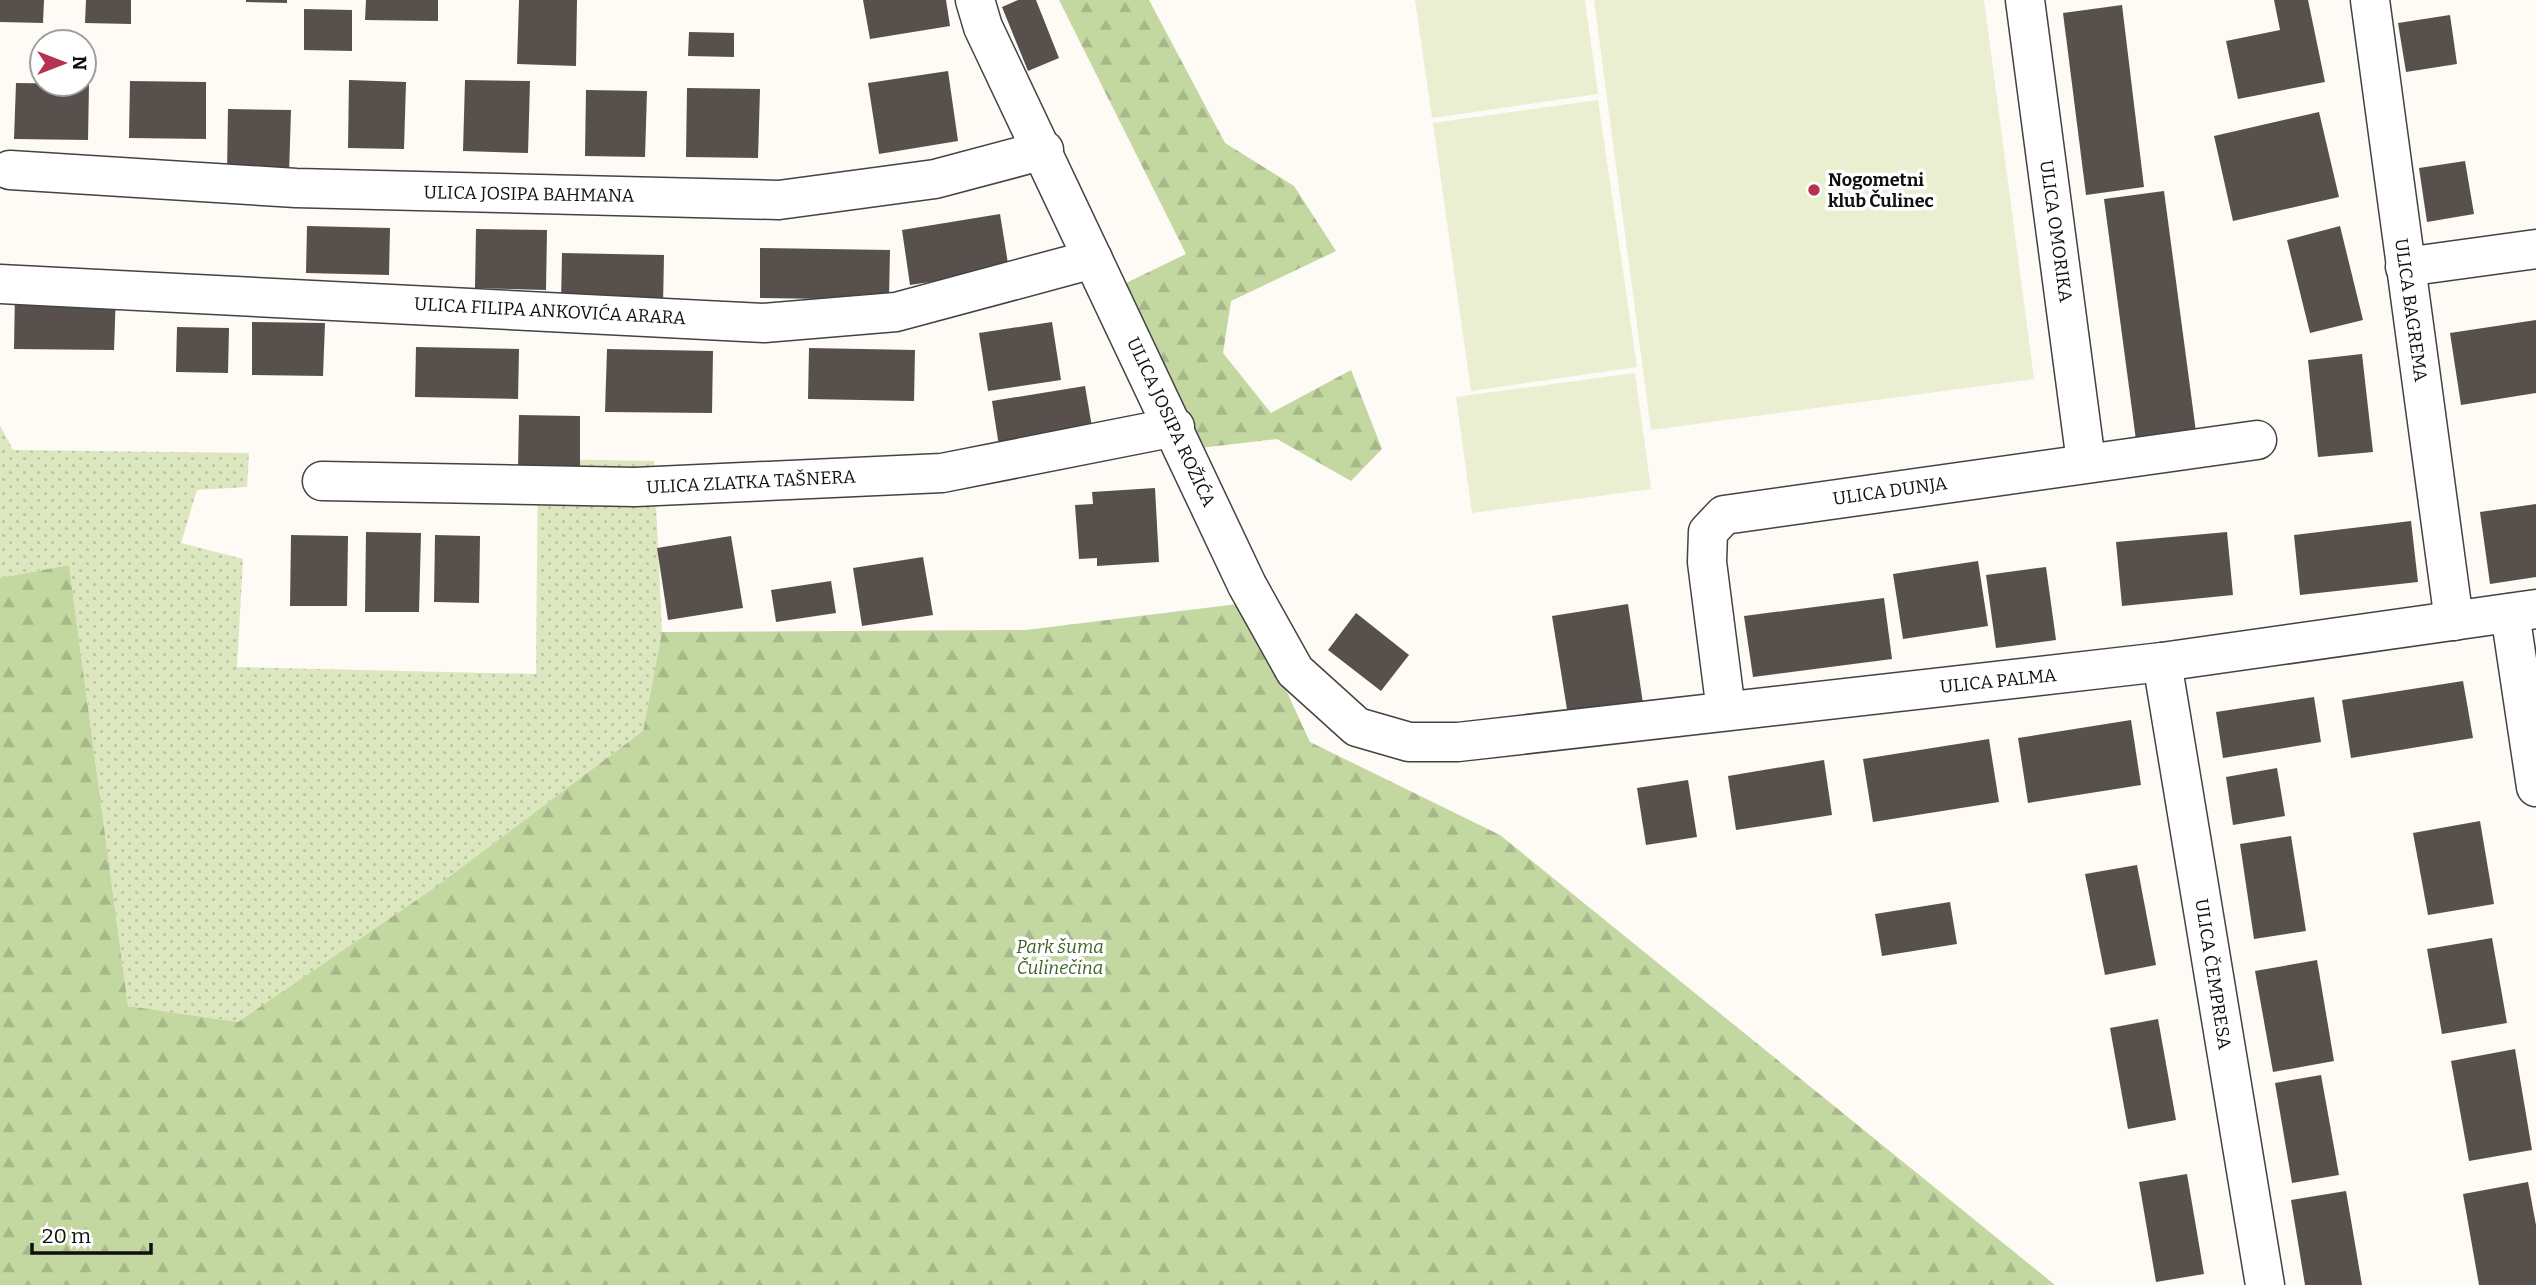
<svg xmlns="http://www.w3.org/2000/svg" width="2536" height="1285" viewBox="0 0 2536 1285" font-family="Bitter,serif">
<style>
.grass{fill:url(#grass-dots)}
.forest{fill:url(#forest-firs)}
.pitch{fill:#eaefd1}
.building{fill:#58504d}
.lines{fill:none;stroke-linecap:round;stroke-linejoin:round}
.minor-casing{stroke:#434343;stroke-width:41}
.minor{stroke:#fff;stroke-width:38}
.poi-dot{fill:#b73151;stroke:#fff;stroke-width:2.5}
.labels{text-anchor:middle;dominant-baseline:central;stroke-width:7;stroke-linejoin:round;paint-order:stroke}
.poi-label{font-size:18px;font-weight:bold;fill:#101010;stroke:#fff;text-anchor:start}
.street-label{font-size:18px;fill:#101010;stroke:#fff}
.park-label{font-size:18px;font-style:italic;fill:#3e6424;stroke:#fff}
</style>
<defs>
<pattern id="grass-dots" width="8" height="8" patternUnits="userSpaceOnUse" patternTransform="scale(1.75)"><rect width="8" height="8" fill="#dce7bf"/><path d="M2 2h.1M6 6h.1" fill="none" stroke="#bcc5a3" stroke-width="1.8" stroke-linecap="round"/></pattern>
<pattern id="forest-firs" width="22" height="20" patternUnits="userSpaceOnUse" patternTransform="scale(1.75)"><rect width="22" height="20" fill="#c3d7a0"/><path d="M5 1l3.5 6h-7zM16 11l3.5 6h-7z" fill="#a6b889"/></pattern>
</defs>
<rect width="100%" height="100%" fill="#fefaf5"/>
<path class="grass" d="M0,425L13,450L249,453L247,487L197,490L181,543L243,559L237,667L536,674L538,459L654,461L662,632L643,731L434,888L238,1022L128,1006L69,565L0,578Z"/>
<g class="forest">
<path d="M1059,0H1149L1225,143L1294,186L1336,251L1231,301L1223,353L1271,413L1351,370L1382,449L1351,481L1277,439L1200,448L1124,284L1186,254Z"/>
<path d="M69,565L128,1006L238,1022L434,888L643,731L662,632L1026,630L1246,603L1310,742L1500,835L2055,1285H0V578Z"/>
</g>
<g class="pitch">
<path d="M1415,0H1585L1598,94L1432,118Z"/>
<path d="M1594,0H1984L2034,379L1651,430Z"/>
<path d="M1598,100L1637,367L1471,391L1433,123Z"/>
<path d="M1635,373L1651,489L1472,513L1456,397Z"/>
</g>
<g class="building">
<path d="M0,0H44L43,23L0,22Z"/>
<path d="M86,0H131V24L85,23Z"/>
<path d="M246,0H287V3L246,2Z"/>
<path d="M366,0H438V21L365,20Z"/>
<path d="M519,0H577L576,66L517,64Z"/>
<path d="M863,0H946L950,26L870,39Z"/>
<path d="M1018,0H1036L1059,58L1028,71L1002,7Z"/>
<path d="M2274,0H2308L2325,82L2238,99L2226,41L2280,30Z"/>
<path d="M2122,5L2144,187L2086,195L2063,13Z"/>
<path d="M304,9L352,10V51L304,50Z"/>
<path d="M2450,15L2457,64L2406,72L2398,23Z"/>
<path d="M689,32L734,33V57L688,56Z"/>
<path d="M948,71L958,141L879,154L868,83Z"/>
<path d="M349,80L406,82L404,149L348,148Z"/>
<path d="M465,80L530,81L528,153L463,151Z"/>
<path d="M130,81L206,82V139L129,138Z"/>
<path d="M16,83L89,84L88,140L14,139Z"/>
<path d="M687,88L760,89L758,158L686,157Z"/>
<path d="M586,90L647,91L645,157L585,156Z"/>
<path d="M228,109L291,110L289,174L227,173Z"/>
<path d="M2319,112L2339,197L2233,221L2214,136Z"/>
<path d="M2465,161L2474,214L2427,222L2419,168Z"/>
<path d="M2164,191L2196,432L2136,440L2104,199Z"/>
<path d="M1000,214L1009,270L910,285L902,230Z"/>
<path d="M307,226L390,228L389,275L306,273Z"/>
<path d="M2340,226L2363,320L2310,333L2287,240Z"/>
<path d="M476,229L547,230L546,290L475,288Z"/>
<path d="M760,248L890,250L889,300L760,298Z"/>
<path d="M562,253L664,255L663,306L561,304Z"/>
<path d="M15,290L116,292L114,350L14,349Z"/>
<path d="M2536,320V393L2461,405L2450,333Z"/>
<path d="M252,322L325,323L323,376L252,375Z"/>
<path d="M1052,322L1061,380L988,391L979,333Z"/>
<path d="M177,327L229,328L228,373L176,372Z"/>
<path d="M416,347L519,349L518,399L415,397Z"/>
<path d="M809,348L915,350L914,401L808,399Z"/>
<path d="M607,349L713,351L712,413L605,412Z"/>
<path d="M2362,354L2373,452L2318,457L2308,360Z"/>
<path d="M1085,386L1094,439L1000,453L992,401Z"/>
<path d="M519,415L580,416V470L518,469Z"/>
<path d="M1155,488L1159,562L1097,566V558L1079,559L1075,505L1093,504L1092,492Z"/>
<path d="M2536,504V577L2490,584L2480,512Z"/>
<path d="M2411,521L2418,582L2300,595L2294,535Z"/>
<path d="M366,532L421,533L419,612H365Z"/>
<path d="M2227,532L2233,595L2122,606L2116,542Z"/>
<path d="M291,535L348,536L347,606H290Z"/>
<path d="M435,535L480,536L479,603L434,602Z"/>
<path d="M731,536L743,608L668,620L657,548Z"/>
<path d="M923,557L933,615L862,626L853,568Z"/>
<path d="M1978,561L1988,626L1903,639L1893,574Z"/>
<path d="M2046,567L2056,640L1996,648L1986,575Z"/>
<path d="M831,581L836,613L776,622L771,590Z"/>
<path d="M1884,598L1892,659L1753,677L1744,616Z"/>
<path d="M1628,604L1644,710L1569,722L1552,616Z"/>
<path d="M1356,613L1409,655L1381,691L1328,650Z"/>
<path d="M2463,681L2473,738L2351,758L2342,700Z"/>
<path d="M2314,697L2321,742L2223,758L2216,712Z"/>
<path d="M2131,720L2141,785L2028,803L2018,738Z"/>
<path d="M1989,739L1999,802L1873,822L1863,759Z"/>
<path d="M1824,760L1832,815L1736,830L1728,776Z"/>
<path d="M2277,768L2285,816L2233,825L2226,777Z"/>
<path d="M1688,780L1697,837L1646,845L1637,788Z"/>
<path d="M2480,821L2494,904L2428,915L2413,833Z"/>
<path d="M2291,836L2306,931L2254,939L2240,844Z"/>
<path d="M2137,865L2156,965L2105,975L2085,874Z"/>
<path d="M1950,902L1957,944L1882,956L1875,914Z"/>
<path d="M2492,938L2507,1023L2442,1034L2427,949Z"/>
<path d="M2317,960L2334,1061L2273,1072L2255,971Z"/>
<path d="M2158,1019L2176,1120L2128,1129L2110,1028Z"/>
<path d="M2515,1049L2532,1150L2469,1161L2451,1061Z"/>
<path d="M2321,1075L2339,1175L2292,1183L2275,1083Z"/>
<path d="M2187,1174L2204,1274L2156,1282L2139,1182Z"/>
<path d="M2528,1182L2536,1225V1285H2479L2463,1194Z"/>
<path d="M2346,1191L2362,1285H2305L2291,1200Z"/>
</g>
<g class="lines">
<defs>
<g id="minor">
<path d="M975,0L983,27L1247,585L1295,671L1357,727L1409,742H1458L2162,662L2536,609"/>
<path d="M2025,0L2086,462"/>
<path d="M2370,0L2454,621"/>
<path d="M10,170L296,188L779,200L935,179L1044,150"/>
<path d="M2405,267L2536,249"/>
<path d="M0,284L764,323L896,312L1093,259"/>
<path d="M322,481L635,487L942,473L1175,427"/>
<path d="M2510,613L2536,787"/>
<path d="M2162,662L2265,1285"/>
<path d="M1726,711L1707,562L1708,532L1724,515L2257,440"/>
</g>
</defs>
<use href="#minor" class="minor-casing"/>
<use href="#minor" class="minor"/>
</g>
<circle class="poi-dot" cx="1814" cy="190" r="7"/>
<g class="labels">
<g class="poi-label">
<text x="1828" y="180">Nogometni<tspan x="1828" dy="21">klub Čulinec</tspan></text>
</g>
<g class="street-label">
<text transform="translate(529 194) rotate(1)">ULICA JOSIPA BAHMANA</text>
<text transform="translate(2056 231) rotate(82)">ULICA OMORIKA</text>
<text transform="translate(2411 310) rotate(82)">ULICA BAGREMA</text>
<text transform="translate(550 311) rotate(3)">ULICA FILIPA ANKOVIĆA ARARA</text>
<text transform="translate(1171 422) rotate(65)">ULICA JOSIPA ROŽIĆA</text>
<text transform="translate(751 482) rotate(-3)">ULICA ZLATKA TAŠNERA</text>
<text transform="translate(1890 491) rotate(-8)">ULICA DUNJA</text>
<text transform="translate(1998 681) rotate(-6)">ULICA PALMA</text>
<text transform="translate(2213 974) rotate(81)">ULICA ČEMPRESA</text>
</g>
<g class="park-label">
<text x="1060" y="947">Park šuma<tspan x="1060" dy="21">Čulinečina</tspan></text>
</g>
</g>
<g transform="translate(63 63) rotate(90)"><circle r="33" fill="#ffffff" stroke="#9f9f9f" stroke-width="2"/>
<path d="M0-5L12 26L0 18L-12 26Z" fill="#b73151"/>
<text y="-10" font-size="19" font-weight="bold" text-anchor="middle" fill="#101010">N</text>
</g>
<path d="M32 1243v10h119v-10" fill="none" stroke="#101010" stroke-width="3.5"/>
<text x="42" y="1243" font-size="21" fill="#101010" stroke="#ffffff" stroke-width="5" paint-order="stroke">20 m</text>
</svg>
